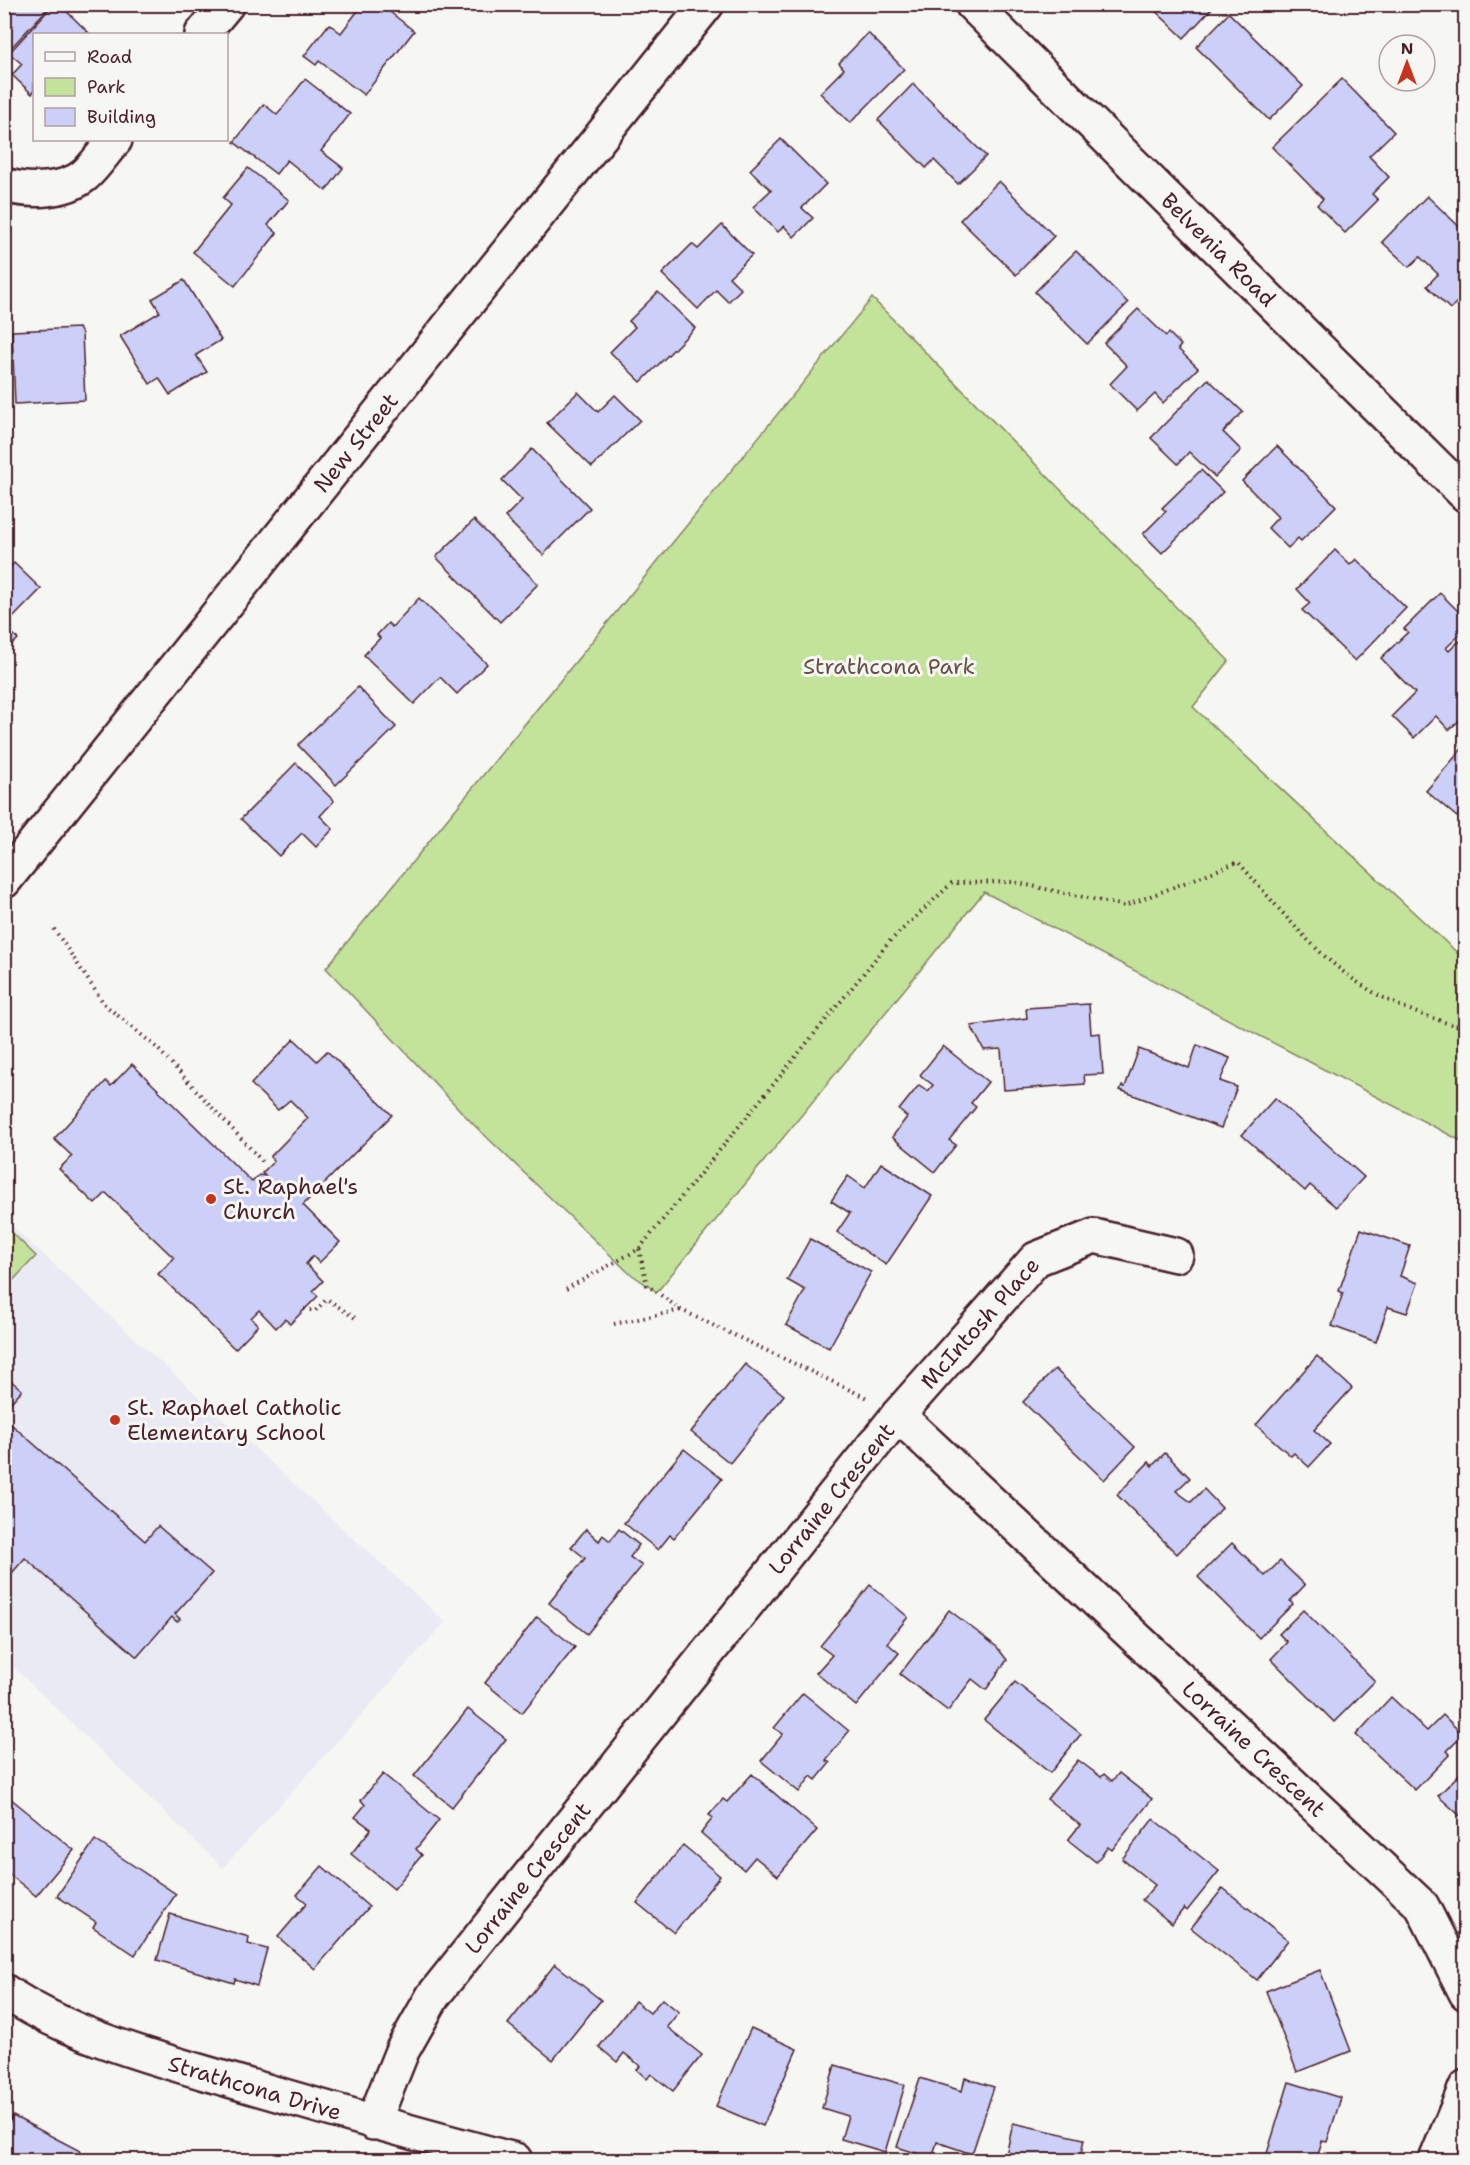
<svg xmlns="http://www.w3.org/2000/svg" width="1470" height="2165" viewBox="0 0 1470 2165" font-family="'Shantell Sans',sans-serif">
<style>
.built{fill:#e9eaf4}
.green{fill:#c3e39b;stroke:#868163;stroke-width:1.5}
.building{fill:#cccff8;stroke:#4a1f2b;stroke-width:1.5}
.lines{fill:none;stroke-linecap:round;stroke-linejoin:round}
.street-casing{stroke:#4a1f2b;stroke-width:38}
.secondary-casing{stroke:#4a1f2b;stroke-width:38}
.path{stroke:#4a1f2b;stroke-width:4;stroke-dasharray:1.5 4.5;stroke-linecap:butt}
.street{stroke:#f6f6f2;stroke-width:33}
.secondary{stroke:#f6f6f2;stroke-width:33}
.poi-dot{fill:#c8321e;stroke:#f6f6f2;stroke-width:2}
.labels{text-anchor:middle;dominant-baseline:central;stroke-width:6;stroke-linejoin:round;paint-order:stroke}
.street-label{font-size:22px;fill:#4a1f2b;stroke:#f6f6f2}
.park-label{font-size:22px;fill:#685047;stroke:#f6f6f2}
.poi-label{font-size:22px;fill:#4a1f2b;stroke:#f6f6f2;text-anchor:start}
</style>
<rect width="100%" height="100%" fill="#f6f6f2"/>
<filter id="ink" filterUnits="userSpaceOnUse"><feTurbulence type="fractalNoise" baseFrequency=".0167" numOctaves="2"/><feDisplacementMap in="SourceGraphic" scale="12" xChannelSelector="R" yChannelSelector="G"/><feConvolveMatrix kernelMatrix="1 2 1 2 8 2 1 2 1" color-interpolation-filters="sRGB"/></filter>
<g filter="url(#ink)">
<path class="built" d="M4,1219L445,1622L223,1868L5,1659Z"/>
<g class="green">
<path d="M872,298L1229,661L1193,707L1465,960V1143L984,892L657,1292L628,1272L474,1125L326,968Z"/>
<path d="M5,1226L36,1256L5,1289H4Z"/>
</g>
<g class="building">
<path d="M4,4H52L7,52L4,49Z"/>
<path d="M54,4H59L89,33L34,34V91L32,94L12,75L22,64L9,53Z"/>
<path d="M363,4H380L414,31L364,95L319,61L316,65L304,56L329,24L341,33Z"/>
<path d="M1148,4H1216L1184,38Z"/>
<path d="M1229,13L1303,86L1269,120L1196,47Z"/>
<path d="M868,33L904,69L850,123L820,93L844,69L839,63Z"/>
<path d="M305,79L350,114L321,151L343,168L326,191L287,160L276,174L234,142L264,104L277,115Z"/>
<path d="M1342,79L1394,132L1369,156L1389,177L1372,194L1378,200L1345,233L1317,205L1323,199L1272,147Z"/>
<path d="M913,84L986,156L958,184L934,160L926,168L878,120Z"/>
<path d="M781,139L826,184L802,208L813,218L794,237L784,226L778,232L753,207L771,190L750,170Z"/>
<path d="M248,168L289,200L268,225L277,233L235,286L193,252L231,205L223,198Z"/>
<path d="M999,181L1054,236L1016,275L960,220Z"/>
<path d="M1427,196L1466,233V293L1450,309L1427,286L1438,274L1420,257L1409,267L1382,242Z"/>
<path d="M722,225L752,255L729,277L741,289L728,302L716,290L698,309L662,274L692,244L698,249Z"/>
<path d="M1076,251L1128,303L1087,344L1035,292Z"/>
<path d="M184,280L221,340L196,355L207,372L170,395L159,378L150,384L120,336L160,312L152,299Z"/>
<path d="M658,292L695,328L641,382L610,352L635,327L629,321Z"/>
<path d="M1138,309L1166,336L1169,333L1181,345L1178,349L1198,368L1163,403L1155,394L1137,411L1110,384L1127,366L1104,343Z"/>
<path d="M79,328L82,334L85,400L15,404L12,331Z"/>
<path d="M1208,379L1243,412L1223,432L1241,450L1215,477L1189,452L1178,464L1151,438Z"/>
<path d="M578,392L598,412L615,395L640,420L592,467L547,423Z"/>
<path d="M1277,446L1336,506L1301,541L1298,538L1288,548L1268,528L1278,517L1242,481Z"/>
<path d="M532,449L590,508L543,555L505,517L522,500L502,480Z"/>
<path d="M1201,470L1223,492L1162,553L1143,534L1166,511L1162,508Z"/>
<path d="M474,520L538,584L500,622L436,557Z"/>
<path d="M1335,550L1350,565L1356,559L1406,608L1355,661L1302,610L1310,603L1297,589Z"/>
<path d="M14,563L41,589L5,626L18,639L4,652V573Z"/>
<path d="M1440,593L1466,619V629L1446,648L1449,651L1459,641L1466,648V714L1449,730L1436,716L1414,738L1392,716L1415,693L1381,658L1408,632L1404,629Z"/>
<path d="M419,598L487,664L457,694L440,677L414,704L364,655L380,638L377,635L388,623L392,627Z"/>
<path d="M358,687L396,727L336,785L298,745Z"/>
<path d="M1466,744V807L1457,817L1426,791Z"/>
<path d="M296,763L334,801L320,816L333,829L316,847L302,833L279,856L241,819Z"/>
<path d="M1089,1004L1091,1034L1100,1033L1103,1074L1084,1075L1085,1084L1004,1090L1001,1049L984,1050L971,1026L1027,1018L1026,1008Z"/>
<path d="M294,1039L317,1061L327,1051L392,1115L303,1205L340,1242L319,1263L313,1256L306,1264L323,1281L313,1291L318,1296L290,1324L285,1319L276,1328L259,1310L251,1318L258,1325L235,1349L158,1274L174,1258L106,1193L95,1204L59,1169L72,1156L54,1139L106,1081L111,1086L132,1064L252,1182L259,1175L265,1176L262,1173L274,1161L270,1157L308,1118L290,1100L278,1110L251,1084Z"/>
<path d="M1197,1045L1230,1058L1220,1081L1237,1087L1221,1128L1120,1090L1122,1086L1125,1087L1139,1049L1189,1068Z"/>
<path d="M943,1046L988,1082L971,1103L976,1107L949,1140L956,1145L935,1172L892,1137L907,1117L899,1110L919,1085L928,1091L933,1085L920,1075Z"/>
<path d="M1275,1098L1364,1177L1336,1207L1310,1185L1305,1191L1242,1135Z"/>
<path d="M881,1163L932,1196L886,1265L837,1232L850,1213L831,1201L848,1176L865,1188Z"/>
<path d="M1361,1229L1410,1246L1400,1276L1418,1283L1407,1313L1388,1307L1376,1342L1332,1326L1343,1293L1339,1291Z"/>
<path d="M810,1239L871,1272L829,1348L786,1325L805,1290L787,1280Z"/>
<path d="M1317,1356L1352,1388L1314,1430L1330,1444L1309,1467L1294,1453L1291,1456L1256,1425Z"/>
<path d="M745,1364L784,1395L730,1463L691,1432Z"/>
<path d="M1055,1369L1135,1447L1104,1480L1023,1402Z"/>
<path d="M4,1375L22,1390L4,1410Z"/>
<path d="M4,1418L145,1541L158,1526L212,1573L175,1614L180,1619L177,1622L172,1617L137,1657L25,1558L12,1573L4,1566Z"/>
<path d="M684,1449L722,1479L674,1538L670,1535L658,1550L624,1523Z"/>
<path d="M1165,1453L1190,1478L1176,1491L1191,1502L1204,1489L1222,1508L1177,1554L1117,1495L1149,1462L1152,1466Z"/>
<path d="M586,1529L599,1541L603,1535L610,1541L619,1529L639,1545L630,1557L642,1566L587,1634L549,1603L585,1558L571,1547Z"/>
<path d="M1232,1543L1265,1576L1280,1561L1305,1585L1290,1601L1293,1604L1259,1638L1198,1577Z"/>
<path d="M870,1585L908,1617L887,1643L899,1653L856,1706L816,1673L832,1655L820,1646Z"/>
<path d="M949,1610L997,1647L1007,1660L986,1690L972,1679L948,1711L900,1674Z"/>
<path d="M1303,1610L1375,1681L1334,1722L1271,1659L1287,1642L1279,1634Z"/>
<path d="M537,1617L575,1647L522,1713L485,1683Z"/>
<path d="M1015,1682L1081,1734L1050,1773L984,1720Z"/>
<path d="M803,1693L849,1731L826,1760L830,1763L816,1780L811,1776L799,1792L761,1761L783,1734L774,1728Z"/>
<path d="M1391,1697L1427,1731L1443,1715L1463,1735L1447,1751L1450,1754L1415,1790L1356,1735Z"/>
<path d="M468,1709L506,1739L452,1807L414,1776Z"/>
<path d="M1078,1760L1101,1777L1104,1774L1112,1781L1119,1773L1152,1799L1112,1850L1108,1847L1096,1862L1068,1840L1080,1825L1047,1799Z"/>
<path d="M1466,1767V1821L1438,1796Z"/>
<path d="M383,1774L439,1820L416,1849L422,1855L394,1889L351,1854L371,1829L355,1817L365,1805L361,1800Z"/>
<path d="M752,1774L817,1830L778,1876L755,1857L744,1870L701,1833L713,1818L709,1815L723,1799L727,1802Z"/>
<path d="M10,1798L74,1850L36,1896L4,1870V1804Z"/>
<path d="M1153,1819L1219,1871L1187,1911L1184,1908L1172,1924L1142,1900L1155,1885L1122,1859Z"/>
<path d="M95,1840L176,1894L135,1955L93,1927L96,1922L57,1896Z"/>
<path d="M683,1845L720,1876L674,1933L637,1903Z"/>
<path d="M322,1866L369,1907L315,1969L278,1937L307,1903L297,1895Z"/>
<path d="M1223,1888L1288,1940L1257,1980L1191,1928Z"/>
<path d="M170,1914L249,1937L248,1944L267,1949L257,1986L235,1979L234,1983L157,1960Z"/>
<path d="M555,1964L601,2000L553,2060L508,2024Z"/>
<path d="M1320,1970L1351,2051L1297,2072L1266,1991Z"/>
<path d="M662,1999L679,2012L667,2027L702,2055L673,2091L651,2074L647,2079L637,2070L640,2066L624,2053L617,2062L599,2047L635,2001L650,2013Z"/>
<path d="M751,2028L797,2049L763,2126L716,2106Z"/>
<path d="M835,2065L905,2085L885,2152L841,2139L848,2116L822,2108Z"/>
<path d="M920,2078L962,2091L965,2078L994,2087L972,2154L937,2142L932,2158L897,2147Z"/>
<path d="M1289,2082L1341,2098L1327,2142L1322,2141L1316,2160H1265Z"/>
<path d="M13,2116L80,2151L75,2160H4V2132Z"/>
<path d="M1013,2123L1084,2139L1080,2160H1005Z"/>
</g>
<g class="lines">
<defs>
<g id="street">
<path id="s1" d="M972,4L1466,495"/>
<path d="M202,34L227,4"/>
<path d="M4,185C28,192 65,192 85,175C96,165 105,151 115,140"/>
<path id="s2" d="M898,1415L1422,1906L1466,1993"/>
<path id="s3" d="M4,1991C72,2037 152,2057 229,2080C324,2108 419,2135 515,2160"/>
<path id="s4" d="M373,2123L402,2051L433,1996L898,1415L1036,1259L1094,1236L1176,1255"/>
<path d="M1436,2160L1466,2087"/>
</g>
<g id="secondary">
<path id="s5" d="M4,881L707,4"/>
</g>
</defs>
<use href="#street" class="street-casing"/>
<use href="#secondary" class="secondary-casing"/>
<g class="path">
<path d="M54,929L105,1005L156,1047L262,1161"/>
<path d="M639,1249L647,1285L681,1310L867,1398"/>
<path d="M566,1289L639,1249L890,941L952,883L1013,882L1125,906L1238,862C1298,929 1337,986 1426,1016C1439,1020 1452,1026 1466,1026"/>
<path d="M304,1309L315,1311L327,1299L358,1320"/>
<path d="M614,1324L681,1310"/>
</g>
<use href="#street" class="street"/>
<use href="#secondary" class="secondary"/>
</g>
</g>
<g class="poi-dot">
<circle cx="211" cy="1199" r="6"/>
<circle cx="115" cy="1420" r="6"/>
</g>
<g class="labels">
<g class="street-label">
<text stroke="none"><textPath href="#s1" startOffset="348">Belvenia Road</textPath></text>
<text stroke="none"><textPath href="#s5" startOffset="562">New Street</textPath></text>
<text stroke="none"><textPath href="#s4" startOffset="1008">McIntosh Place</textPath></text>
<text stroke="none"><textPath href="#s4" startOffset="778">Lorraine Crescent</textPath></text>
<text stroke="none"><textPath href="#s2" startOffset="488">Lorraine Crescent</textPath></text>
<text stroke="none"><textPath href="#s4" startOffset="292">Lorraine Crescent</textPath></text>
<text stroke="none"><textPath href="#s3" startOffset="270">Strathcona Drive</textPath></text>
</g>
<g class="park-label">
<text x="889" y="666">Strathcona Park</text>
</g>
<g class="poi-label">
<text x="223" y="1186">St. Raphael's<tspan x="223" dy="25">Church</tspan></text>
<text x="127" y="1407">St. Raphael Catholic<tspan x="127" dy="25">Elementary School</tspan></text>
</g>
</g>
<rect width="1470" height="2165" fill="none" stroke="#f6f6f2" stroke-width="24"/>
<rect x="12" y="12" width="1446" height="2141" fill="none" stroke="#4a1f2b" stroke-width="2" filter="url(#ink)"/>
<rect x="33" y="33" width="195" height="108" fill="#f6f6f2" stroke="#b1a0a2" stroke-width="1.5"/>
<rect x="45" y="52" width="30" height="9" fill="#f6f6f2" stroke="#b1a0a2" stroke-width="1.5"/>
<text x="87" y="63" font-size="18" fill="#4a1f2b">Road</text>
<rect x="45" y="78" width="30" height="18" fill="#c3e39b" stroke="#b1a0a2" stroke-width="1.5"/>
<text x="87" y="93" font-size="18" fill="#4a1f2b">Park</text>
<rect x="45" y="108" width="30" height="18" fill="#cccff8" stroke="#b1a0a2" stroke-width="1.5"/>
<text x="87" y="123" font-size="18" fill="#4a1f2b">Building</text>
<g transform="translate(1407 63)"><circle r="28" fill="#f6f6f2" stroke="#b1a0a2" stroke-width="1.5"/>
<path d="M0-4.5L10 22L0 15L-10 22Z" fill="#c8321e"/>
<text y="-9" font-size="16" font-weight="bold" text-anchor="middle" fill="#4a1f2b">N</text>
</g>
</svg>
